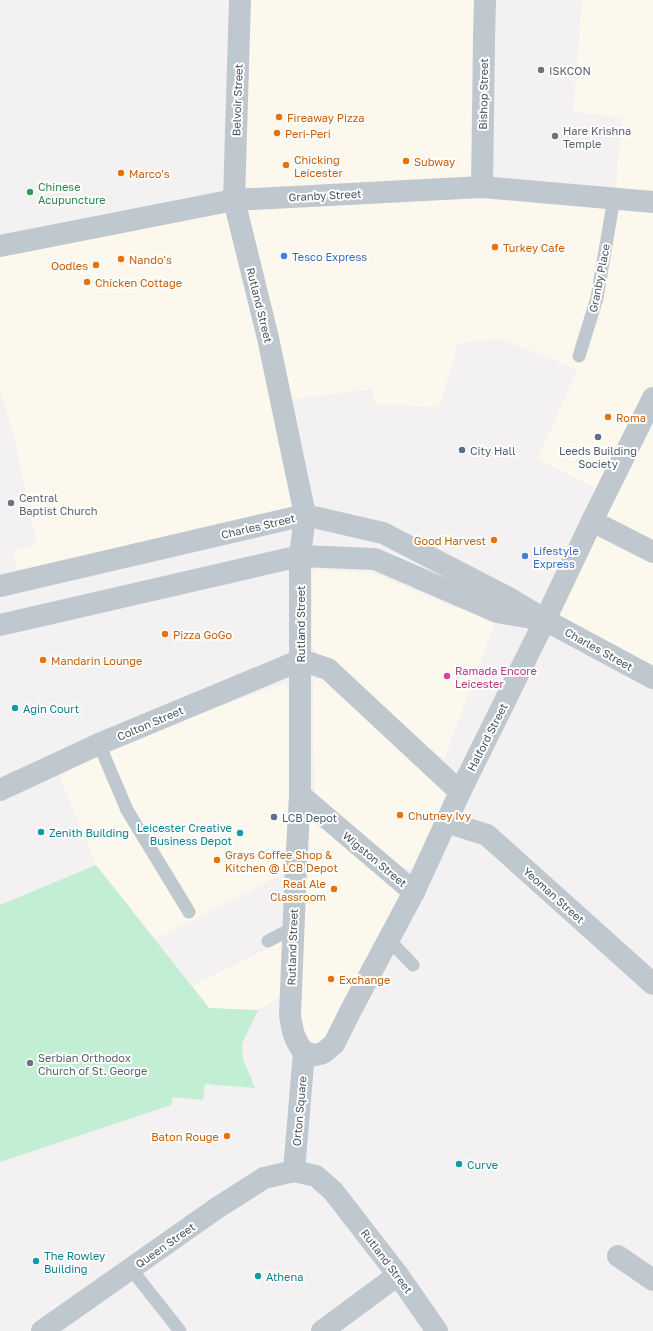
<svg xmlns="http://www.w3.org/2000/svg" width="653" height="1331" viewBox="0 0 653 1331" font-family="'Golos Text',sans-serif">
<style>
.commercial{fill:#fcf8ed}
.green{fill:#c2eed4}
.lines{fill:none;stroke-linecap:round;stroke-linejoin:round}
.lane{stroke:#bfc8cf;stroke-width:13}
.street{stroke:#bfc8cf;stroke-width:22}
.worship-dot{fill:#6b7280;stroke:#fff;stroke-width:1.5}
.food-dot{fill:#e8710a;stroke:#fff;stroke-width:1.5}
.leisure-dot{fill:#2e9e5b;stroke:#fff;stroke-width:1.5}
.shop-dot{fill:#3f7fe0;stroke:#fff;stroke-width:1.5}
.service-dot{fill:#5c6f8a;stroke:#fff;stroke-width:1.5}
.hotel-dot{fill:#d1479c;stroke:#fff;stroke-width:1.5}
.culture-dot{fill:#0f9aa8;stroke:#fff;stroke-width:1.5}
.labels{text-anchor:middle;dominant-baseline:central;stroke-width:4;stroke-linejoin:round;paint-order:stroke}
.worship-label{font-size:11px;fill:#5b616d;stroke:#fff;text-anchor:start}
.street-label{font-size:11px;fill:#49545e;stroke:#fff}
.food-label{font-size:11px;fill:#c56008;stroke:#fff;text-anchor:start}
.leisure-label{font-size:11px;fill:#27864d;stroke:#fff;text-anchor:start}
.shop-label{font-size:11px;fill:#366cbe;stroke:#fff;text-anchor:start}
.service-label{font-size:11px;fill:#4e5e75;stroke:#fff;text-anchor:start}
.hotel-label{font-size:11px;fill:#b23c85;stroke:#fff;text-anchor:start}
.culture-label{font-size:11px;fill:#0d838f;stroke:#fff;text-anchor:start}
</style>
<rect width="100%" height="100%" fill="#f3f1f1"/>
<g class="commercial">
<path d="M240,0H483L482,187L653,202V678L545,620L606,493L538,459L577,369L498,338L458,344L440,407L376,404L371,389L281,401L305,515L20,581L13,551L37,544L13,432L0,389V246L234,200Z"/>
<path d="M582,0H653V200L615,195L622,117L573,112Z"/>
<path d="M319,569L373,573L454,607L498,615L444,759L391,718L318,655L312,647V574Z"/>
<path d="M330,678L442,786L449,800L417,868L398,869L315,793L313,725L314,679Z"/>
<path d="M283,684L294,694L296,867L155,939L96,865L55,765Z"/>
<path d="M300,795L395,887L400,901L334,1044L304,1052L291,991L258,1010L209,1008L192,986L293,936Z"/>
</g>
<path class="green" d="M96,865L209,1008L258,1010L242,1044L243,1059L255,1088L205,1084L203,1100L173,1097L171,1105L0,1162V905Z"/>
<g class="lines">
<g class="lane">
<path d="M579,356L597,298L614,198"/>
<path d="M99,744L127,810L189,912"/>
<path d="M388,939L413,965"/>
<path d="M268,941L293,928"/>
<path d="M131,1269L180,1331"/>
</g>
<g class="street">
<path d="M240,0L234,200L268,338L305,515L300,556V795L296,867L290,1015C292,1029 294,1041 304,1052"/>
<path d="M482,187L484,38L485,0"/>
<path d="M0,246L234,200L482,187L653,202"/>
<path d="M592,521L653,552"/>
<path d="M0,586L305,515L383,533L507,597L545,620L653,678"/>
<path d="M0,625L300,556L375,559L497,612L532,618"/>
<path d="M301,660L328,669L460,792"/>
<path d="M0,790L99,744L301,660"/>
<path d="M300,795L414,892"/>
<path d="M446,822L487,835L653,984"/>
<path d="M304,1052L315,1055L323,1053L334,1044L352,1008L414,892L460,792L545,620L592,521L653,398"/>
<path d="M294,1171L304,1052"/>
<path d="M618,1256L653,1280"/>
<path d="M42,1331L217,1208L264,1178L294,1171L316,1176L333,1191L398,1275L437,1331"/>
<path d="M322,1331L398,1275"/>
</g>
</g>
<g class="worship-dot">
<circle cx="541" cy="70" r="4"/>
<circle cx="555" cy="136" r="4"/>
<circle cx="11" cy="503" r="4"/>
<circle cx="30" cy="1063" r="4"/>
</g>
<g class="food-dot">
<circle cx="279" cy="117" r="4"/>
<circle cx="277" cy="133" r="4"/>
<circle cx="406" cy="161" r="4"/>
<circle cx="286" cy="165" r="4"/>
<circle cx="121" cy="173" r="4"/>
<circle cx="495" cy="247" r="4"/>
<circle cx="121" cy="259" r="4"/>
<circle cx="96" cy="265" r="4"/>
<circle cx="87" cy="282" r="4"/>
<circle cx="608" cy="417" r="4"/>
<circle cx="494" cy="540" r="4"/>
<circle cx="165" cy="634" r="4"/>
<circle cx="43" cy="660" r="4"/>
<circle cx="400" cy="815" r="4"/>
<circle cx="217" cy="860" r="4"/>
<circle cx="334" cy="889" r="4"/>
<circle cx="331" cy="979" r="4"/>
<circle cx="227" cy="1136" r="4"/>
</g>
<circle class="leisure-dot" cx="30" cy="192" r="4"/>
<g class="shop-dot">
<circle cx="284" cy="256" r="4"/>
<circle cx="525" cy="556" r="4"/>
</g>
<g class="service-dot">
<circle cx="598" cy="437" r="4"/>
<circle cx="462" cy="450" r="4"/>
<circle cx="274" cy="817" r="4"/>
</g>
<circle class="hotel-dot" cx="447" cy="676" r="4"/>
<g class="culture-dot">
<circle cx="15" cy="708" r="4"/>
<circle cx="41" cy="832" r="4"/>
<circle cx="240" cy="833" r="4"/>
<circle cx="459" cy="1164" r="4"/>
<circle cx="36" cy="1261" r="4"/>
<circle cx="258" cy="1276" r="4"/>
</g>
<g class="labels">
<g class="worship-label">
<text x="549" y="70">ISKCON</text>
<text x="563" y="130">Hare Krishna<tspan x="563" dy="13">Temple</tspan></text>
<text x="19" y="497">Central<tspan x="19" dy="13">Baptist Church</tspan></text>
<text x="38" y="1057">Serbian Orthodox<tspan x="38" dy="13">Church of St. George</tspan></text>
</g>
<g class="street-label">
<text transform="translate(483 94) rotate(-89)">Bishop Street</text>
<text transform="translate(237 100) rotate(-88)">Belvoir Street</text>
<text transform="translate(325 195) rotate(-3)">Granby Street</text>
<text transform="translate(599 278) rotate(-79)">Granby Place</text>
<text transform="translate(260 305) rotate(76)">Rutland Street</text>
<text transform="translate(258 526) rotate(-13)">Charles Street</text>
<text transform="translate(300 624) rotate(-90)">Rutland Street</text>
<text transform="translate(599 649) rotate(29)">Charles Street</text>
<text transform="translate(150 723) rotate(-23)">Colton Street</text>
<text transform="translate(487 737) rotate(-63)">Halford Street</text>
<text transform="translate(375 859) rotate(40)">Wigston Street</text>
<text transform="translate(554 895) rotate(42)">Yeoman Street</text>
<text transform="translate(292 947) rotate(-88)">Rutland Street</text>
<text transform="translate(299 1111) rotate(-85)">Orton Square</text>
<text transform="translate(165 1245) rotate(-35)">Queen Street</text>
<text transform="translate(387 1261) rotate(53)">Rutland Street</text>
</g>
<g class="food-label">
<text x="287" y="117">Fireaway Pizza</text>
<text x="285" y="133">Peri-Peri</text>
<text x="294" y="159">Chicking<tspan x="294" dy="13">Leicester</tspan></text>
<text x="414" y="161">Subway</text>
<text x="129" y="173">Marco's</text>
<text x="503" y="247">Turkey Cafe</text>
<text x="129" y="259">Nando's</text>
<text x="88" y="265" text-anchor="end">Oodles</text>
<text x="95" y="282">Chicken Cottage</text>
<text x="616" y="417">Roma</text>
<text x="486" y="540" text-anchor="end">Good Harvest</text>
<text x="173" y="634">Pizza GoGo</text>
<text x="51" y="660">Mandarin Lounge</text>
<text x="408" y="815">Chutney Ivy</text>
<text x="225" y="854">Grays Coffee Shop &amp;<tspan x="225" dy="13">Kitchen @ LCB Depot</tspan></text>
<text x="326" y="883" text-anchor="end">Real Ale<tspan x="326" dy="13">Classroom</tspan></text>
<text x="339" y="979">Exchange</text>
<text x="219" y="1136" text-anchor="end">Baton Rouge</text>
</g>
<g class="leisure-label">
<text x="38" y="186">Chinese<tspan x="38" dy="13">Acupuncture</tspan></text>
</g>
<g class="shop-label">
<text x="292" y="256">Tesco Express</text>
<text x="533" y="550">Lifestyle<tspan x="533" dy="13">Express</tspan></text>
</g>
<g class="service-label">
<text x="470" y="450">City Hall</text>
<text x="598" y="450" text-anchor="middle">Leeds Building<tspan x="598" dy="13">Society</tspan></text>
<text x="282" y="817">LCB Depot</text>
</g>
<g class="hotel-label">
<text x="455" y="670">Ramada Encore<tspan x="455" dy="13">Leicester</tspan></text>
</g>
<g class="culture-label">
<text x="23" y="708">Agin Court</text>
<text x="232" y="827" text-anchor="end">Leicester Creative<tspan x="232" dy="13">Business Depot</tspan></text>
<text x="49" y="832">Zenith Building</text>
<text x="467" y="1164">Curve</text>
<text x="44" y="1255">The Rowley<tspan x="44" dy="13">Building</tspan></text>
<text x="266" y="1276">Athena</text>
</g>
</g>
</svg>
